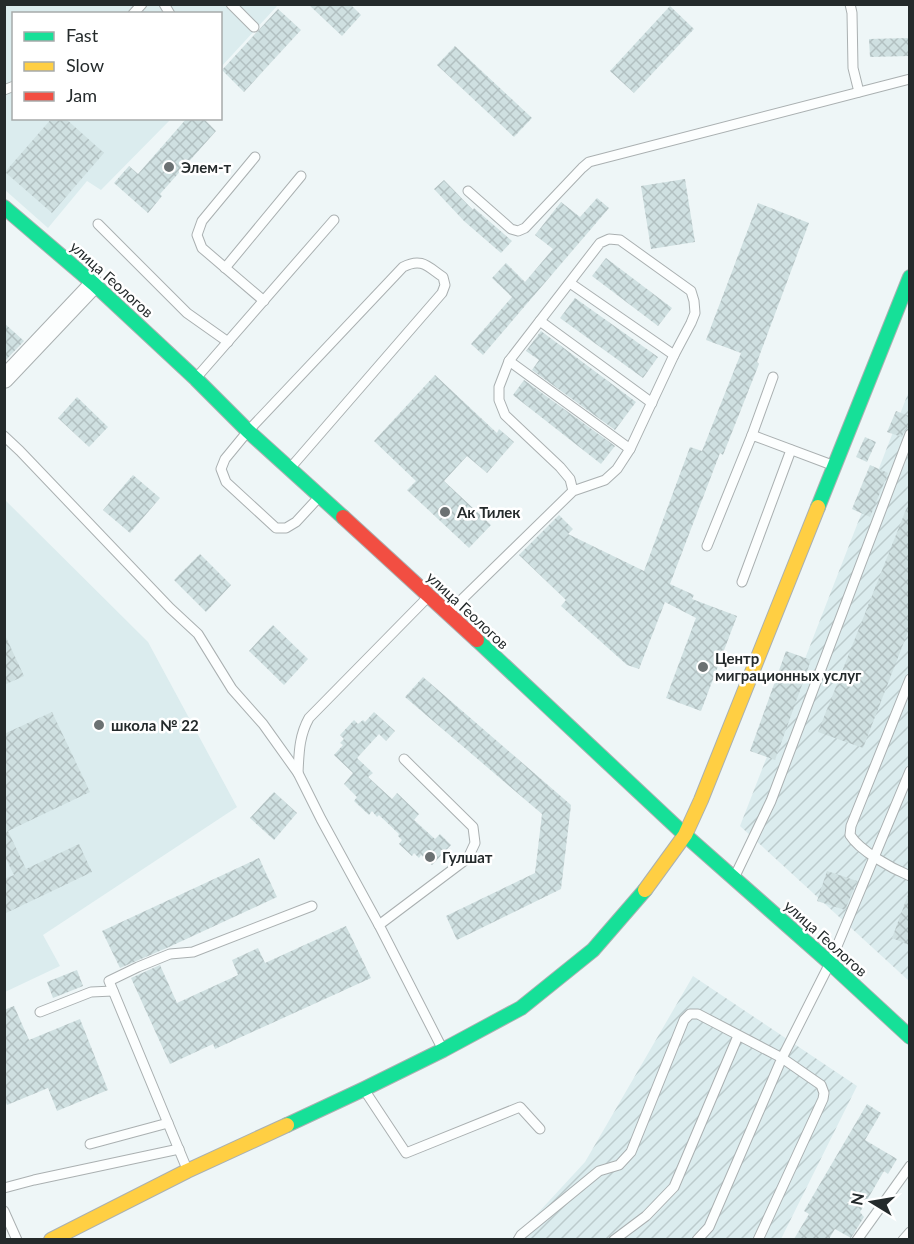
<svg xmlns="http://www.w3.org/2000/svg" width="914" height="1244" viewBox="0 0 914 1244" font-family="Lato,sans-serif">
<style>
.built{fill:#dbecee}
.industrial{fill:url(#industrial-furrows)}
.building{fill:url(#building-cross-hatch)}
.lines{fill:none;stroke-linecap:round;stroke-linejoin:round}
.lane-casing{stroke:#aab0b1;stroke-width:11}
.street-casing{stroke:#aab0b1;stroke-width:20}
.fast-casing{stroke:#aab0b1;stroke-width:16}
.slow-casing{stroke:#aab0b1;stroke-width:16}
.jam-casing{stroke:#aab0b1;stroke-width:16}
.lane{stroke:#fcfefe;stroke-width:9}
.street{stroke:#fcfefe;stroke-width:18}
.fast{stroke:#16e098;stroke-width:14}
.slow{stroke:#ffcf43;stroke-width:14}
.jam{stroke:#f24e42;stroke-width:14}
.poi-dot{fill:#6b7172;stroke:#fff;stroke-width:2}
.labels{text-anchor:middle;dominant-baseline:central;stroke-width:5;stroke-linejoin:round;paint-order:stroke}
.poi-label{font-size:15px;font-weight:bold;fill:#242a2b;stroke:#fff;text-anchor:start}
.street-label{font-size:15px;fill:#242a2b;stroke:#fff}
</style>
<defs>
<pattern id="industrial-furrows" width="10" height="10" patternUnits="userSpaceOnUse" patternTransform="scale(1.5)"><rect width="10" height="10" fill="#dbecee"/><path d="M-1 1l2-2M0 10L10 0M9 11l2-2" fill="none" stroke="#bccbcc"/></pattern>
<pattern id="building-cross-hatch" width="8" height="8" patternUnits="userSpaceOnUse" patternTransform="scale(1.5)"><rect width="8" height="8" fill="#cfe0e1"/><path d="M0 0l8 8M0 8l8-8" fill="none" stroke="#b2c0c1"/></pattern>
</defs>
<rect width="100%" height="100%" fill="#eef6f7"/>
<g class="built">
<path d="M5,5H278L221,67L220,14H14V118L171,119L101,190L87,181L48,228L5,190Z"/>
<path d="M4,499L148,642L237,807L43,935L60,966L5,992Z"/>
</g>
<g class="industrial">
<path d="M909,391V981L740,826Z"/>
<path d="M693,976L857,1086L781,1239L513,1240L585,1162Z"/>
</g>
<g class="building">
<path d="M308,4H350L361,15L342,36Z"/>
<path d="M670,6L694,29L634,93L610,71Z"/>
<path d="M278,9L301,30L244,92L222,70Z"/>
<path d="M909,38V56L870,57L869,39Z"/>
<path d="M455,46L532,118L514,137L437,65Z"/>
<path d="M52,118H65L104,153L52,213L5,172Z"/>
<path d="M187,118H203L216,131L160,194L162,196L148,213L114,183L129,166L138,174Z"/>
<path d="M685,179L695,242L651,249L641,186Z"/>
<path d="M444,180L473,210L474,208L512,241L501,253L464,221L434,189Z"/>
<path d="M597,198L609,208L483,355L471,344L512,297L492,278L506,263L525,282L553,249L535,235L561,202L580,217Z"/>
<path d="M758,203L809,223L757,362L759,364L723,455L720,453L670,584L694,595L692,599L737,616L701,711L666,698L696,618L665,602L639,669L627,665L561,606L566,600L519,555L559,515L573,529L568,534L644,571L690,447L702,451L741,353L706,340Z"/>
<path d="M606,258L672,308L658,326L592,276Z"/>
<path d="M575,298L658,357L643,378L560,318Z"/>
<path d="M4,323L24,341L4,362Z"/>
<path d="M541,331L636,402L615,430L532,370L539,360L526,351Z"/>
<path d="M435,375L497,433L499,429L514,442L487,473L467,456L444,481L491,525L469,548L407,490L416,481L374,441Z"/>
<path d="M524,380L615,446L601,464L513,395Z"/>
<path d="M77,397L108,427L89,447L58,418Z"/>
<path d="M896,411L909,416V425L904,431L902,437L887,432Z"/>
<path d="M865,437L876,442L867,462L856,457Z"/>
<path d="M870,465L888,473L870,517L852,509Z"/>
<path d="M133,475L160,498L130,533L103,510Z"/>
<path d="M909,502V629L863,748L818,732Z"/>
<path d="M200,554L231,585L206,612L174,580Z"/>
<path d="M273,625L308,659L284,685L249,651Z"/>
<path d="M4,633L24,676L4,685Z"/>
<path d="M786,651L811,660L775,760L750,751Z"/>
<path d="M423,677L571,805L561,889L457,940L446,916L535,873L542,814L405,697Z"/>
<path d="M52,712L90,792L8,831L26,869L79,844L92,872L4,914V879L14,875L4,855V734Z"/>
<path d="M374,712L395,731L386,741L379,734L357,758L373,773L368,777L392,799L397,793L419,814L414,820L435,839L440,834L451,845L432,865L421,855L419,858L414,853L412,856L399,844L402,840L398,836L399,834L379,815L377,817L372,811L369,815L354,801L357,797L344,784L353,773L334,755L343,745L340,743L344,739L340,735L354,720L358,724L363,720L365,722Z"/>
<path d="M274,792L297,813L274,840L250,818Z"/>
<path d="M259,858L277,897L169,947L120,968L102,931Z"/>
<path d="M827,871L857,881L845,910L817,901Z"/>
<path d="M908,895H909V945L892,938Z"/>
<path d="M346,926L371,978L215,1049L213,1044L170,1064L131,978L160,965L177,1003L238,975L232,960L258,948L265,963Z"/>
<path d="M77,970L83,986L53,998L47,982Z"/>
<path d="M14,1006L29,1040L80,1019L108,1090L57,1111L48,1088L7,1105L4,1098V1010Z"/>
<path d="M867,1104L881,1113L865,1140L897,1159L888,1174L884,1171L860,1212L864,1217L851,1238L835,1229L829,1239H794L809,1214L804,1211Z"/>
</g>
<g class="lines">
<defs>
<g id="lane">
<path d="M164,4L170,14"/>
<path d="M231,4L254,27"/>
<path d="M850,4L852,13L853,68L859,92"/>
<path d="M133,14L142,4"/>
<path d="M4,90L14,86"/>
<path d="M255,157L202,221L197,235L202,248L264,301"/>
<path d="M468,191L511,229L518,231L525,228L582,168L589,162L910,79"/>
<path d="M98,224L187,313L228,342"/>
<path d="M225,268L301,176"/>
<path d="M570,283L674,355"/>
<path d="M540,321L652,403"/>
<path d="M509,361L630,449"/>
<path d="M197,377L334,220"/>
<path d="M752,435L773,377"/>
<path d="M4,436L20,451L170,608L198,634L232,689L263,724L298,773L321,819L379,925"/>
<path d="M292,466L442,293L445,285L443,277C428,267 422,257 403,267L248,431L225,459L221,469L226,482L276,528H286L296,522L320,496"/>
<path d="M707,546L752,435L832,465"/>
<path d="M742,582L791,450"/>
<path d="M449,612L573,491L605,480L617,469L630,449L674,355L691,323L695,313L694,301L691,291L620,240L609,239L600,243L509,361L499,387V400L505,415L560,467L570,479L573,491"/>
<path d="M910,679L851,826L850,835C860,851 891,868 910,876"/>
<path d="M404,759L473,827L475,843L468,858L379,925L443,1050"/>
<path d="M298,773C299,753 299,736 309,718L428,597"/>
<path d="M735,876L771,801L910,434"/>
<path d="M40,1012L91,992L113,991"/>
<path d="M365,1091L406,1153L520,1107L540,1129"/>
<path d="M90,1144L168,1123"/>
<path d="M187,1169L109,981L138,967L170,954L193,952L312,906"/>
<path d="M4,1188L34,1180L179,1149"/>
<path d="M4,1211L17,1240"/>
<path d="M518,1240L521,1235L599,1171L619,1165L631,1152L684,1020L690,1014H698L782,1058L709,1227L697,1240"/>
<path d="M614,1240L646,1216L674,1187L738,1036"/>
<path d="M758,1240L823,1099L824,1093L821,1085L782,1058L830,963L910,771"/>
<path d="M857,1240L910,1166"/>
<path d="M903,1240L910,1232"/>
</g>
<path id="street" d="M4,379L94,284"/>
<g id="fast">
<path d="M4,207L94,284L196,379L248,431L343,517"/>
<path d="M818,507L910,277"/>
<path d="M477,640L685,835L830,963L910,1037"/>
<path d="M287,1125L364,1089L443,1050L521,1008L593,950L645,890"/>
</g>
<g id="slow">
<path d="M645,890L685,835L701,800L818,507"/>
<path d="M51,1240L187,1171L287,1125"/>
</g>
<path id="jam" d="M343,517L477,640"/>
</defs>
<use href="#lane" class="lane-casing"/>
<use href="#street" class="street-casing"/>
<use href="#fast" class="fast-casing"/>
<use href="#slow" class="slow-casing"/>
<use href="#jam" class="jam-casing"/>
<use href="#lane" class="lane"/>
<use href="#street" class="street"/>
<use href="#fast" class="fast"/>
<use href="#slow" class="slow"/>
<use href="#jam" class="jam"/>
</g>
<g class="poi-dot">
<circle cx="169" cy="167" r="6"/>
<circle cx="445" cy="512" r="6"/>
<circle cx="703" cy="667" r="6"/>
<circle cx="99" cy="725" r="6"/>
<circle cx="430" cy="857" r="6"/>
</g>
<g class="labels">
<g class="poi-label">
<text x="181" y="167">Элем-т</text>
<text x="457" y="512">Ак Тилек</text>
<text x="715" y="658">Центр<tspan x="715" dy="17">миграционных услуг</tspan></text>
<text x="111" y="725">школа № 22</text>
<text x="442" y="857">Гулшат</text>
</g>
<g class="street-label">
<text transform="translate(112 279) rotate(42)">улица Геологов</text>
<text transform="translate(468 610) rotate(43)">улица Геологов</text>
<text transform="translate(826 938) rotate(42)">улица Геологов</text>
</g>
</g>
<rect width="914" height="1244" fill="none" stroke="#242a2b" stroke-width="12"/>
<rect x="12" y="12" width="210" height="108" fill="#ffffff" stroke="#a7aaaa" stroke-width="1.5"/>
<rect x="24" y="32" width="30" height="9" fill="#16e098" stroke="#a7aaaa" stroke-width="1.5"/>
<text x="66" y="42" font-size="18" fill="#242a2b">Fast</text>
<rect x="24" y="62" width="30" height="9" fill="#ffcf43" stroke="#a7aaaa" stroke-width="1.5"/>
<text x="66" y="72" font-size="18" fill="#242a2b">Slow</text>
<rect x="24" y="92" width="30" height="9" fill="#f24e42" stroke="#a7aaaa" stroke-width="1.5"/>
<text x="66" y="102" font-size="18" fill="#242a2b">Jam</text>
<g transform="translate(872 1202) rotate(281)" stroke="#ffffff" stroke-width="4.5" paint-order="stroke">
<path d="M0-4.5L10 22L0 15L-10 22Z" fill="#242a2b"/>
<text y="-9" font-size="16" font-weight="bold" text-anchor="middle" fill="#242a2b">N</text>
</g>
</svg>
